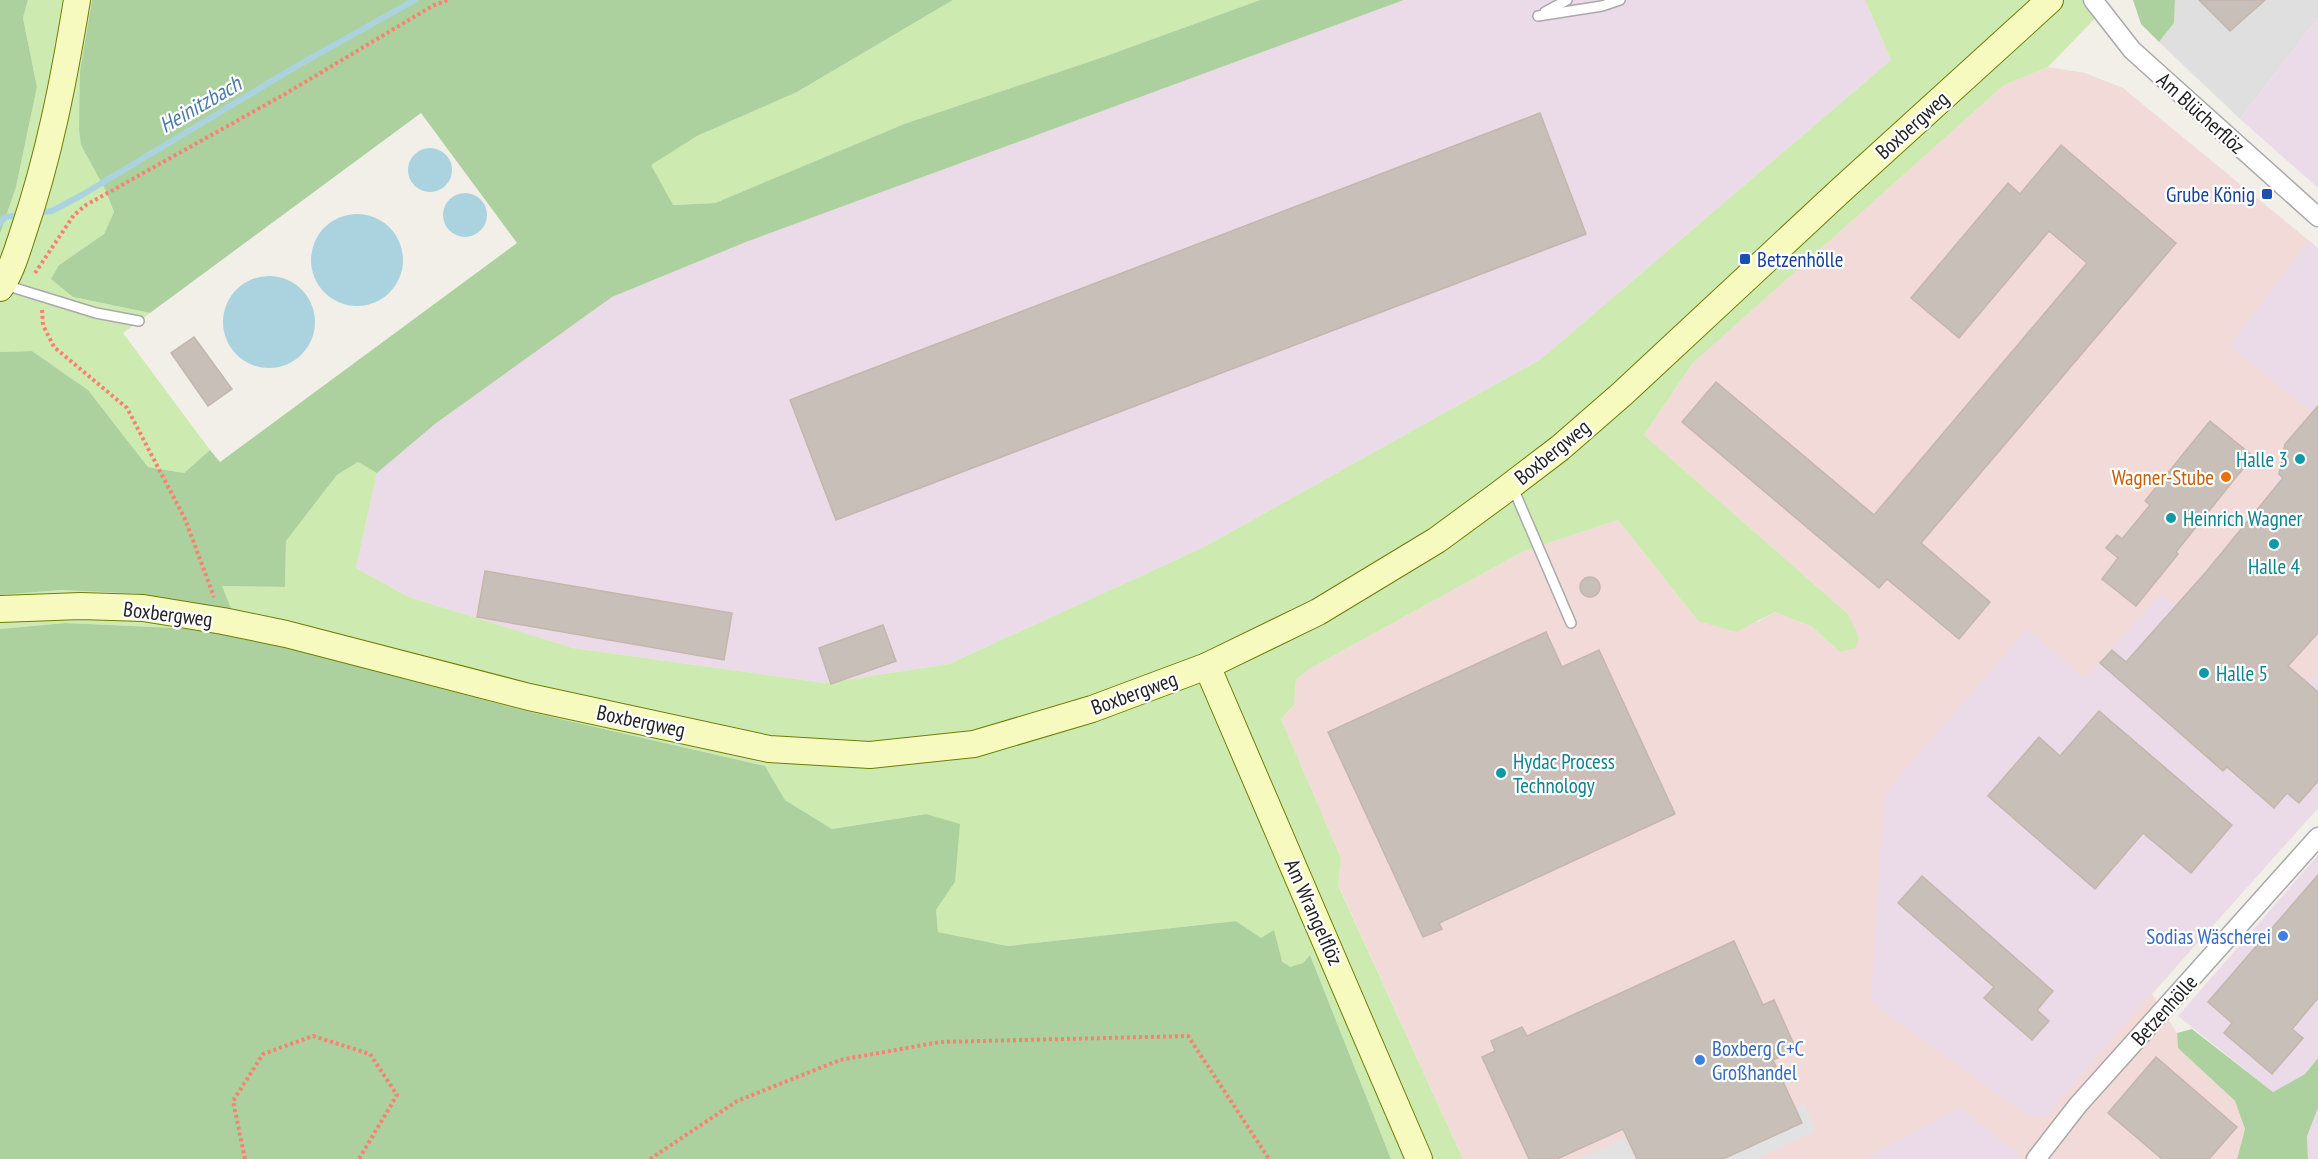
<svg xmlns="http://www.w3.org/2000/svg" width="2318" height="1159" viewBox="0 0 2318 1159" font-family="'PT Sans Narrow',sans-serif">
<style>
.residential{fill:#e0dfdf}
.commercial{fill:#f2dad9}
.industrial{fill:#ebdbe8}
.grass{fill:#cdebb0}
.forest{fill:#add19e}
.parking{fill:#e2e2e2}
.water{fill:#aad3df}
.lines{fill:none;stroke-linecap:round;stroke-linejoin:round}
.stream{stroke:#aad3df;stroke-width:6}
.building{fill:#c7bfb8;stroke:#c4b6ab;stroke-width:1.5}
.lane-casing{stroke:#a9a9a9;stroke-width:12}
.street-casing{stroke:#a9a9a9;stroke-width:21}
.secondary-casing{stroke:#707d05;stroke-width:28}
.path{stroke:#fa8072;stroke-width:4;stroke-dasharray:3 3;stroke-linecap:butt}
.lane{stroke:#fff;stroke-width:9}
.street{stroke:#fff;stroke-width:18}
.secondary{stroke:#f7fabf;stroke-width:26}
.transit-dot{fill:#1a4fb4;stroke:#fff;stroke-width:2}
.culture-dot{fill:#0f9aa8;stroke:#fff;stroke-width:2}
.food-dot{fill:#e8710a;stroke:#fff;stroke-width:2}
.shop-dot{fill:#3f7fe0;stroke:#fff;stroke-width:2}
.labels{text-anchor:middle;dominant-baseline:central;stroke-width:4.5;stroke-linejoin:round;paint-order:stroke}
.street-label{font-size:21px;fill:#222;stroke:#fff}
.transit-label{font-size:21px;fill:#164399;stroke:#fff;text-anchor:end}
.culture-label{font-size:21px;fill:#0d838f;stroke:#fff;text-anchor:start}
.food-label{font-size:21px;fill:#c56008;stroke:#fff;text-anchor:end}
.shop-label{font-size:21px;fill:#366cbe;stroke:#fff;text-anchor:end}
.water-label{font-size:22px;font-style:italic;fill:#4a7aab;stroke:#fff}
</style>
<rect width="100%" height="100%" fill="#f2efe9"/>
<path class="residential" d="M2175,0H2318V18L2240,119L2159,42L2174,23Z"/>
<path class="commercial" d="M2048,67L2085,73L2123,88L2318,248V808L2152,994L2177,1033L2178,1048L2235,1101L2245,1129L2237,1159H1463L1338,884L1341,858L1281,719L1294,705L1296,680L1311,668L1522,552L1618,520L1698,621L1758,622L1775,612L1812,627L1840,652L1848,614L1644,435L1692,364L2004,85Z"/>
<g class="industrial">
<path d="M1404,0H1865L1891,60L1541,359L1204,547L949,664L825,683L573,648L409,597L356,568L377,473L435,424L612,297L746,242Z"/>
<path d="M2318,18V188L2240,119Z"/>
<path d="M2309,241L2318,248V555L2263,622L2299,654L2289,666L2308,683L2318,672V808L2118,1031L2047,1116H2028L1871,1002L1882,825L1886,792L2027,629L2085,678L2161,594L2175,606L2271,493L2279,474L2285,444L2313,412L2229,346Z"/>
<path d="M2318,855V1058L2305,1074L2273,1092L2178,1016Z"/>
<path d="M1960,1108L2009,1147L2021,1152L2015,1159H1864Z"/>
<path d="M2318,1108V1159H2308L2307,1136Z"/>
</g>
<g class="grass">
<path d="M28,0H92L80,71L105,189L114,212L104,234L59,265L73,297L150,313L123,333L210,450L184,473L148,467L88,390L32,351L0,352V234L16,187L37,87L23,18Z"/>
<path d="M953,0H1260L1106,56L904,124L715,203L672,205L650,165L697,136L797,92Z"/>
<path d="M1865,0H2097L2105,8L2048,67L2004,85L1692,364L1644,435L1848,614L1859,638L1855,648L1840,652L1812,627L1775,612L1736,632L1698,621L1618,520L1522,552L1311,668L1296,680L1294,705L1281,719L1341,858L1338,885L1463,1159H1391L1310,955L1303,963L1290,968L1261,938L1236,921L1008,946L938,932L936,910L955,882L926,814L832,829L785,800L765,766L526,711L286,646L240,636L177,628L65,623L0,629V595L60,590L142,594L234,617L222,586L285,587L286,541L337,475L358,462L377,473L356,568L409,597L573,648L825,683L949,664L1204,547L1541,359L1891,60Z"/>
</g>
<g class="forest">
<path d="M0,0H28L23,18L37,87L16,187L0,234Z"/>
<path d="M92,0H953L797,92L697,136L651,165L673,205L715,203L904,124L1106,56L1260,0H1404L746,242L612,297L435,424L377,473L358,462L337,475L286,541L285,587L222,586L235,618L142,594L61,590L0,595V352L32,351L88,390L148,467L184,473L210,450L220,462L517,243L421,113L150,313L73,297L51,279L59,265L104,234L114,212L105,189L81,145L79,129L80,71Z"/>
<path d="M2133,0H2175L2174,23L2159,42L2141,24Z"/>
<path d="M65,623L177,628L240,636L286,646L526,711L765,766L785,800L832,829L926,814L960,824L955,882L936,910L938,932L1008,946L1236,921L1261,938L1274,930L1282,961L1290,967L1303,963L1310,955L1391,1159H0V629Z"/>
<path d="M2192,1029L2273,1092L2305,1074L2318,1058V1108L2307,1136L2308,1159H2237L2245,1129L2235,1101L2178,1048L2177,1033Z"/>
</g>
<g class="parking">
<path d="M1804,1104L1816,1131L1755,1159H1723L1795,1108Z"/>
<path d="M1627,1137L1637,1159H1578Z"/>
</g>
<g class="water">
<circle cx="430" cy="170" r="22"/>
<circle cx="465" cy="215" r="22"/>
<circle cx="357" cy="260" r="46"/>
<circle cx="269" cy="322" r="46"/>
</g>
<g class="lines">
<g class="stream">
<path d="M37,213L52,211L82,195L295,67L415,0"/>
<path d="M0,223L5,217L21,215"/>
</g>
</g>
<g class="building">
<path d="M2199,0H2265L2230,31Z"/>
<path d="M1540,113L1586,234L836,520L790,400Z"/>
<path d="M2061,145L2176,243L1921,543L1990,602L1959,639L1887,579L1879,588L1682,422L1716,382L1874,515L2087,263L2049,231L1959,338L1911,298L2008,183L2020,194Z"/>
<path d="M194,337L232,389L208,406L171,353Z"/>
<path d="M2318,406V633L2288,666L2318,692V781L2299,803L2287,793L2274,808L2227,767L2223,771L2100,663L2112,650L2126,662L2206,572L2283,478L2279,474L2285,444Z"/>
<path d="M2210,421L2253,456L2176,552L2178,554L2136,606L2102,579L2118,558L2106,548L2117,535L2122,539L2150,505L2145,501Z"/>
<path d="M485,571L732,613L724,660L477,617Z"/>
<circle cx="1590" cy="587" r="10"/>
<path d="M883,625L896,661L831,684L819,648Z"/>
<path d="M1546,632L1562,667L1599,650L1675,814L1439,923L1442,929L1423,937L1328,732Z"/>
<path d="M2099,711L2232,825L2191,873L2143,833L2095,889L1988,796L2039,737L2060,756Z"/>
<path d="M2318,875V998L2292,1029L2303,1038L2272,1074L2224,1033L2232,1023L2208,1002Z"/>
<path d="M1922,876L2053,991L2037,1010L2049,1021L2032,1040L1984,998L1994,987L1898,903Z"/>
<path d="M1734,941L1763,1005L1774,1000L1796,1049L1773,1060L1802,1123L1723,1159H1637L1623,1129L1557,1159H1529L1482,1057L1495,1051L1491,1041L1522,1027L1527,1036Z"/>
<path d="M2156,1057L2237,1127L2209,1159H2162L2108,1113Z"/>
</g>
<g class="lines">
<defs>
<g id="lane">
<path d="M1545,12L1567,0"/>
<path d="M1538,16L1602,6L1620,0"/>
<path d="M5,285L96,313L139,321"/>
<path d="M1513,488L1571,623"/>
</g>
<g id="street">
<path d="M2093,0L2132,50L2318,217"/>
<path d="M2036,1159L2078,1105L2318,837"/>
</g>
<g id="secondary">
<path d="M0,288C11,273 17,251 23,233C49,157 64,79 77,0"/>
<path d="M0,609L81,606L143,608L223,621L286,634L529,697L769,749L870,755L974,744L1092,709L1207,666L1318,612L1437,540L1501,493L1560,448L1622,394L1840,191L2050,0"/>
<path d="M1207,666L1419,1159"/>
</g>
</defs>
<use href="#lane" class="lane-casing"/>
<use href="#street" class="street-casing"/>
<use href="#secondary" class="secondary-casing"/>
<g class="path">
<path d="M35,273L74,215L86,205L285,94L434,5L448,0"/>
<path d="M42,310L43,325L54,347L127,408L185,519L214,597"/>
<path d="M245,1159L233,1101L263,1054L313,1036L370,1054L397,1095L359,1159"/>
<path d="M650,1159L737,1101L840,1060L940,1042L1188,1036L1269,1159"/>
</g>
<use href="#lane" class="lane"/>
<use href="#street" class="street"/>
<use href="#secondary" class="secondary"/>
</g>
<g class="transit-dot">
<rect x="2261" y="188" width="12" height="12" rx="3"/>
<rect x="1739" y="253" width="12" height="12" rx="3"/>
</g>
<g class="culture-dot">
<circle cx="2300" cy="459" r="6"/>
<circle cx="2171" cy="518" r="6"/>
<circle cx="2274" cy="544" r="6"/>
<circle cx="2204" cy="673" r="6"/>
<circle cx="1501" cy="773" r="6"/>
</g>
<circle class="food-dot" cx="2226" cy="477" r="6"/>
<g class="shop-dot">
<circle cx="2283" cy="936" r="6"/>
<circle cx="1700" cy="1060" r="6"/>
</g>
<g class="labels">
<g class="street-label">
<text transform="translate(2201 113) rotate(42)">Am Blücherflöz</text>
<text transform="translate(1912 125) rotate(-42)">Boxbergweg</text>
<text transform="translate(1552 452) rotate(-39)">Boxbergweg</text>
<text transform="translate(168 614) rotate(7)">Boxbergweg</text>
<text transform="translate(1134 693) rotate(-20)">Boxbergweg</text>
<text transform="translate(641 721) rotate(12)">Boxbergweg</text>
<text transform="translate(1314 912) rotate(66)">Am Wrangelflöz</text>
<text transform="translate(2164 1010) rotate(-48)">Betzenhölle</text>
</g>
<g class="transit-label">
<text x="2255" y="194">Grube König</text>
<text x="1757" y="259" text-anchor="start">Betzenhölle</text>
</g>
<g class="culture-label">
<text x="2288" y="459" text-anchor="end">Halle 3</text>
<text x="2183" y="518">Heinrich Wagner</text>
<text x="2274" y="566" text-anchor="middle">Halle 4</text>
<text x="2216" y="673">Halle 5</text>
<text x="1513" y="761">Hydac Process<tspan x="1513" dy="24">Technology</tspan></text>
</g>
<g class="food-label">
<text x="2214" y="477">Wagner-Stube</text>
</g>
<g class="shop-label">
<text x="2271" y="936">Sodias Wäscherei</text>
<text x="1712" y="1048" text-anchor="start">Boxberg C+C<tspan x="1712" dy="24">Großhandel</tspan></text>
</g>
<g class="water-label">
<text transform="translate(200 104) rotate(-30)">Heinitzbach</text>
</g>
</g>
</svg>
